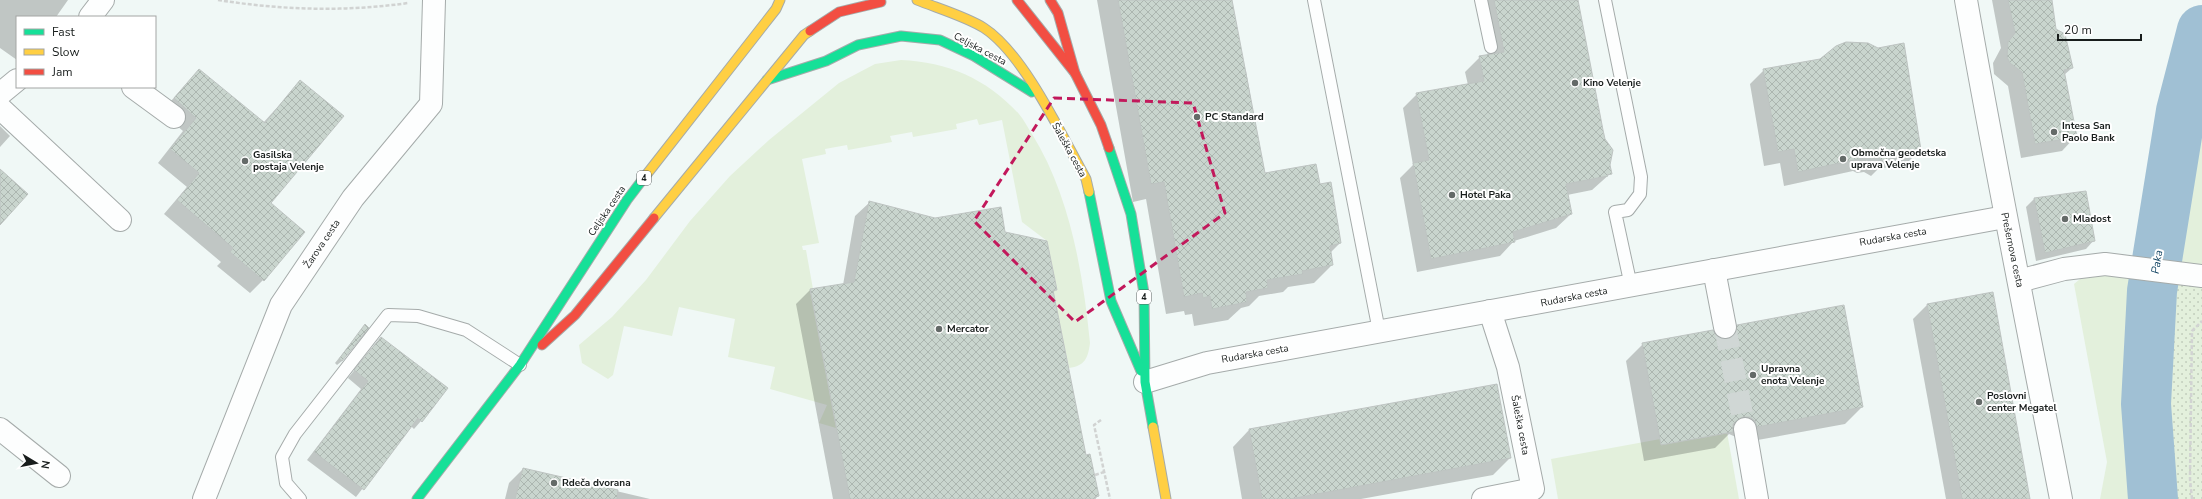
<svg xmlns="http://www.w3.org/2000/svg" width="2202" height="499" viewBox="0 0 2202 499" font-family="'Nunito Sans',sans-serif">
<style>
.green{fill:#e3f0dc}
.park{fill:url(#park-dots)}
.shadow{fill:#0003}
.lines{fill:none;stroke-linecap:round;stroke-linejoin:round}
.river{stroke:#a0c0d4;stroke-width:50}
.building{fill:url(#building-cross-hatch);stroke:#bec4c2}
.street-tunnel{stroke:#d0d7d5;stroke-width:22;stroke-dasharray:22 11;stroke-linecap:butt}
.lane-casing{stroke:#a5abaa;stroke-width:14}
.street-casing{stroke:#a5abaa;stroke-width:24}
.fast-casing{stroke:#a5abaa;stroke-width:11}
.slow-casing{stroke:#a5abaa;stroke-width:11}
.jam-casing{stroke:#a5abaa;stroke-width:11}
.path{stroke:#d1d3d2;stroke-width:2.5;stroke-dasharray:4 2;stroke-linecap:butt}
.lane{stroke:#fdfefe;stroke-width:12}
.street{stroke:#fdfefe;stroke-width:22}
.fast{stroke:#16e098;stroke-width:9}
.slow{stroke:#ffcf43;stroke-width:9}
.jam{stroke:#f24e42;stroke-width:9}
.marked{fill:none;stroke:#c2185b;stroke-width:3;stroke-dasharray:8 5;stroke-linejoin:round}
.poi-dot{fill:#646a68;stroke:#fff;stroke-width:1.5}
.labels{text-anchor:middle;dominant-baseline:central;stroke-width:4;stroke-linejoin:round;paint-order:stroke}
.shield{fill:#fff;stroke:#5d6160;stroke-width:1}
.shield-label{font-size:9px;font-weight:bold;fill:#181d1c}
.street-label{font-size:10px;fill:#181d1c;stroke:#fff}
.poi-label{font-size:10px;font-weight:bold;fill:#181d1c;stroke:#fff;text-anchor:start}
.water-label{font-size:11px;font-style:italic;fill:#0d4160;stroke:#fff}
</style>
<defs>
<pattern id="park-dots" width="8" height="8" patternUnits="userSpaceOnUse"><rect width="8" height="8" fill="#e3f0dc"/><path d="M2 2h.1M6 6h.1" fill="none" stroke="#c2cdbc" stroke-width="1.8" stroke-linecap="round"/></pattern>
<pattern id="building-cross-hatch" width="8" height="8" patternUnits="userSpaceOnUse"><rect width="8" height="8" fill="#c9d5ce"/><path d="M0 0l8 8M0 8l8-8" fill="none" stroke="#acb6b0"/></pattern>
</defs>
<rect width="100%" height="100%" fill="#f0f8f6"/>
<g class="green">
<path d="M901,60C948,62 987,79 1019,114C1024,120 1028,128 1032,134C1070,195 1083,273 1090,343C1088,358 1085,366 1069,368L1053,291L1057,290L1047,241L1022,222L1002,120L979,125L977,119L956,124L957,129L913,137L912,132L890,136L892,142L848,150L847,145L825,149L826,154L802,159L819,243L802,246L803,250H806L813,289L810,290L836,428L819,423L827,405L770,389L775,367L728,357L735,319L679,307L672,336L624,326L613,375L608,379L582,363L579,345L612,317L646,280L690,221L730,176L769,140L839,83L875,64Z"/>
<path d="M2202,81V267L2165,263L2168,216Z"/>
<path d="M2099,272L2139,276L2130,385L2138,499H2100L2107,462L2074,284L2085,275Z"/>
<path d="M1726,427L1739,499H1558L1551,459Z"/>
</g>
<path class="park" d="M2167,281L2202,286V499H2162Z"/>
<g class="shadow">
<path d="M0,0H68L56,17H17V60L0,48Z"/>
<path d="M1097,0H1231L1244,72L1246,71L1264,174L1319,185L1340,243L1330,253L1332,265L1314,283L1288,287L1283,292L1259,296L1249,306L1241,308L1228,320L1194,326L1192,314L1185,315L1184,311L1166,314L1146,199L1133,202Z"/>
<path d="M1477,0H1577L1611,173L1592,190L1567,195L1571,214L1556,228L1514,241L1500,256L1417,272L1400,178L1413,165L1403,108L1417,94L1468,85L1465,72L1480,57L1488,56Z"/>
<path d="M1992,0H2050L2055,30L2072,68L2064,75L2076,136L2062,151L2021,158L2008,86L1994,74L1993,63L2001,48Z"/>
<path d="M1878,49L1920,150L1906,164L1878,169L1871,176L1864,172L1857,173L1853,171L1784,186L1780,163L1764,166L1750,84L1764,70Z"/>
<path d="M199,70L263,123L301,81L269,203L263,280L250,293L217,266L221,262L164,214L187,187L158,163L183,131L161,112Z"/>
<path d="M0,126L10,136L0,147Z"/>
<path d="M2035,198L2094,240L2086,249L2036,261L2026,207Z"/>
<path d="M870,202L935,219L1005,232L1056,290L1052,293L1086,456L1098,496L1095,499H833L796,304L810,290L843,285L855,216Z"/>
<path d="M1927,305L2029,499H1946L1913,319Z"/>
<path d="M365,326L342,361L337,365L335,363Z"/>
<path d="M1738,326L1862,407L1845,424L1741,443L1738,438L1729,434L1715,448L1644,461L1626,361L1643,344L1715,336L1724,339Z"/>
<path d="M381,338L421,421L414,429L411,426L356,497L307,460L361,389L348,378Z"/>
<path d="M1249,430L1510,458L1493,475L1361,499H1242L1233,447Z"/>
<path d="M523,469L650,499H505L509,483Z"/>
</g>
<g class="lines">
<path class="river" d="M2153,499L2146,404L2152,291L2181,111L2202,30"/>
</g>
<g class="building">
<path d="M1118,0H1232L1265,173L1316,164L1320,184L1331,182L1341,243L1330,246L1333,265L1302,271L1303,274L1267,280L1268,288L1246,292L1247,302L1212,309L1210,296L1203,298L1202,293L1184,297L1164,182L1151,184Z"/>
<path d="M1494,0H1578L1603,130L1605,139L1613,150L1610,165L1612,174L1607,175L1608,176L1566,184L1572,214L1513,232L1515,242L1431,259L1413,163L1429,160L1416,93L1484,81L1479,56L1504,52Z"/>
<path d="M2008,0H2052L2056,29L2065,34L2073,68L2064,70L2077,137L2035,144L2022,72L2010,63L2007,57L2008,42L2015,33Z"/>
<path d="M1846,42L1868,43L1878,48L1904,43L1921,150L1891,156L1886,163L1879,158L1871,159L1868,157L1798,172L1794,149L1778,152L1763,69L1820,59L1836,46Z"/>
<path d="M199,69L265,123L300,80L344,116L271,203L305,232L264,281L230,252L233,248L177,200L199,173L170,149L196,118L174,98Z"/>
<path d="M0,169L28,194L0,225Z"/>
<path d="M2086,191L2095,241L2045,253L2034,198Z"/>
<path d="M869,201L935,218L1001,207L1005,232L1047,241L1057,290H1053L1086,455L1090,454L1099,496L1095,497V499H850L810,289L854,282Z"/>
<path d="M1993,292L2030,499H1962L1927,304Z"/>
<path d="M1844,305L1863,407L1757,427L1755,421L1750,417H1743L1733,424V432L1661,445L1642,343L1713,330L1716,335L1727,339L1733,336L1737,325Z"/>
<path d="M365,324L369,328L342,361L339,359Z"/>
<path d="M381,337L448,388L422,422L418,418L364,490L314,452L368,381L354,370Z"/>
<path d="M1497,384L1511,458L1290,499H1262L1249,429Z"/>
<path d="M523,468L618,490L617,499H515Z"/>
</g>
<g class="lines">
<path class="street-tunnel" d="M1725,327L1745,429"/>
<defs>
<g id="lane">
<path d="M1314,0L1379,331"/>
<path d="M1481,0L1491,47"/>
<path d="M1605,0L1641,177L1640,194L1628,210L1615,212L1631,286"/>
<path d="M300,499L286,483L282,457L295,434L388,315L418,316L466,330L520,365"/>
</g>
<g id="street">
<path d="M1966,0C1995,167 2029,333 2061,499"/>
<path d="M90,17L103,0"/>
<path d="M133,87L174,117"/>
<path d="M0,94L17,80"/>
<path d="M0,108L120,220"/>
<path d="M1714,270L1725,327"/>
<path d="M2019,281L2064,269L2105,264L2202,276"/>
<path d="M1145,382L1207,363L2005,217"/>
<path d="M0,429L59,476"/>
<path d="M1745,429L1757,499"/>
<path d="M204,499L281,305L353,198L431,104L434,0"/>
<path d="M1483,499L1533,489L1508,367L1490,311"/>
</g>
<g id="fast">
<path d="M767,80L826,61L858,45L901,36L940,40L974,56L1032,92"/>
<path d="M1109,148L1131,214L1144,293L1145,382L1153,427"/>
<path d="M1089,192L1111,301L1141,371"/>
<path d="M417,499L520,365L627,200L643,179"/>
</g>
<g id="slow">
<path d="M917,0C937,8 967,17 984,28C1024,54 1062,136 1086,179L1089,192"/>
<path d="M643,179L776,9L780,0"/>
<path d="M654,218L804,35L810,31"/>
<path d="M1153,427L1166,499"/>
</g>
<g id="jam">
<path d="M1017,0L1075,73L1101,125L1109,148"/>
<path d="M1050,0L1058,13L1075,73"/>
<path d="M810,31L839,12L881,2"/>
<path d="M542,345L575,315L654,218"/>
</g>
</defs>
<use href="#lane" class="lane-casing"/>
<use href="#street" class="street-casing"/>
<use href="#fast" class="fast-casing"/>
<use href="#slow" class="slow-casing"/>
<use href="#jam" class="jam-casing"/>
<g class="path">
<path d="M218,0C281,10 345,12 408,3"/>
<path d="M1101,420L1094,425L1110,499"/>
<path d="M1095,475L1104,472"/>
<path d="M2192,499L2190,479L2192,331L2202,321"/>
</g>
<use href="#lane" class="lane"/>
<use href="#street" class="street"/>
<use href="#fast" class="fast"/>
<use href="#slow" class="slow"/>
<use href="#jam" class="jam"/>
</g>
<path class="marked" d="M1054,98L1193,103L1225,213L1075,322L974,221Z"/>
<g class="poi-dot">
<circle cx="1575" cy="83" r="4"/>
<circle cx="1197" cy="117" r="4"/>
<circle cx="2054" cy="132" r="4"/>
<circle cx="1843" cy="159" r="4"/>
<circle cx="245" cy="161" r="4"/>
<circle cx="1452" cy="195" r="4"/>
<circle cx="2065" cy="219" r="4"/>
<circle cx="939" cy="329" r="4"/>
<circle cx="1753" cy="375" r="4"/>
<circle cx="1979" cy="402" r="4"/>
<circle cx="554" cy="483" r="4"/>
</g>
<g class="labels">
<g class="shield">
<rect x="637" y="171" width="14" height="14" rx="3"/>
<rect x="1137" y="290" width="14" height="14" rx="3"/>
</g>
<g class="shield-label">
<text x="644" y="178">4</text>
<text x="1144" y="297">4</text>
</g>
<g class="street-label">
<text transform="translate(980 49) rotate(28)">Celjska cesta</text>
<text transform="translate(1069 150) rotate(61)">Šaleška cesta</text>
<text transform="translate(607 211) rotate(-56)">Celjska cesta</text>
<text transform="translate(1893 237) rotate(-10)">Rudarska cesta</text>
<text transform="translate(322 244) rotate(-56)">Žarova cesta</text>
<text transform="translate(2012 250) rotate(78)">Prešernova cesta</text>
<text transform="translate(1574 297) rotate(-11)">Rudarska cesta</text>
<text transform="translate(1255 354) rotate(-10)">Rudarska cesta</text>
<text transform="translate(1520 425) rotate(79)">Šaleška cesta</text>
</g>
<g class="poi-label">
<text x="1583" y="83">Kino Velenje</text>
<text x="1205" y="117">PC Standard</text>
<text x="2062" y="126">Intesa San<tspan x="2062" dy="12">Paolo Bank</tspan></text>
<text x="1851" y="153">Območna geodetska<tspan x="1851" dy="12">uprava Velenje</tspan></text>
<text x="253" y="155">Gasilska<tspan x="253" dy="12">postaja Velenje</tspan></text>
<text x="1460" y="195">Hotel Paka</text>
<text x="2073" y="219">Mladost</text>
<text x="947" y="329">Mercator</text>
<text x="1761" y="369">Upravna<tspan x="1761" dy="12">enota Velenje</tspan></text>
<text x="1987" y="396">Poslovni<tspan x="1987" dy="12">center Megatel</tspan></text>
<text x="562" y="483">Rdeča dvorana</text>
</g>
<g class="water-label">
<text transform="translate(2157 262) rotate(-81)">Paka</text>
</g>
</g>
<rect x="16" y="16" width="140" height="72" fill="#ffffff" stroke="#a3a5a4"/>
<rect x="24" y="29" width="20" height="6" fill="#16e098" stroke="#a3a5a4"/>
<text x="52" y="36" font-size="12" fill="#181d1c">Fast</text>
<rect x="24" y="49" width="20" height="6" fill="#ffcf43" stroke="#a3a5a4"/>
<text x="52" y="56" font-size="12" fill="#181d1c">Slow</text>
<rect x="24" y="69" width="20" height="6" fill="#f24e42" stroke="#a3a5a4"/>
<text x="52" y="76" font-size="12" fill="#181d1c">Jam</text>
<g transform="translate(36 463) rotate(100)" stroke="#ffffff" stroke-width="3" paint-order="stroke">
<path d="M0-3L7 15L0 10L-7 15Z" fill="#181d1c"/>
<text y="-6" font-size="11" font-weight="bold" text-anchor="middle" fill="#181d1c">N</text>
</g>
<path d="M2058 34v6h83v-6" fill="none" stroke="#181d1c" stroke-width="2"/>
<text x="2064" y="34" font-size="12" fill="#181d1c" stroke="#ffffff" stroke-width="3" paint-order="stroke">20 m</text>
</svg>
